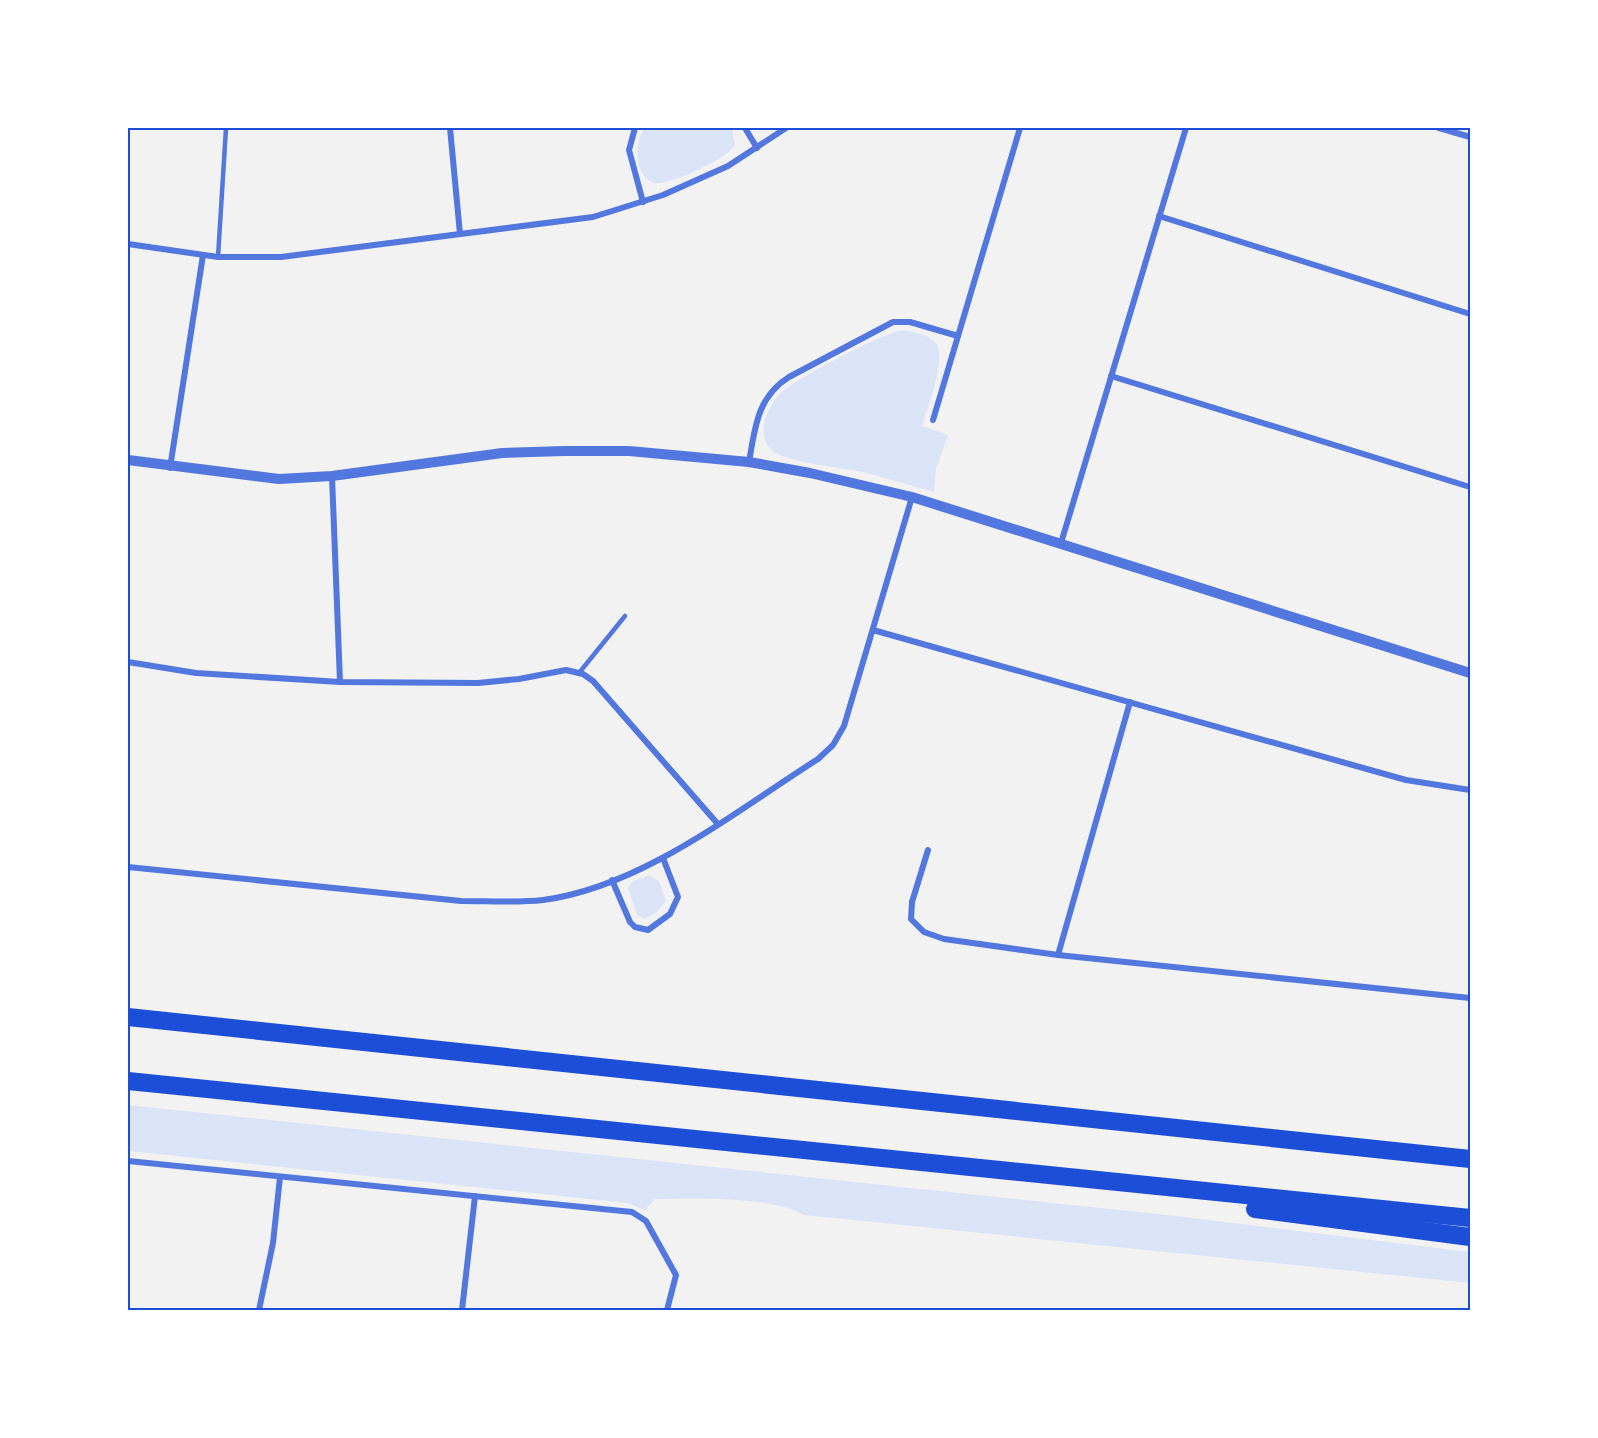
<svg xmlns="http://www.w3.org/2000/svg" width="1598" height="1438" viewBox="0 0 1598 1438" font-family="'DejaVu Sans',sans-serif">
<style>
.green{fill:#dbe4f7}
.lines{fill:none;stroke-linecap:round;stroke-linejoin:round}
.service{stroke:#5277de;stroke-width:4.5}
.minor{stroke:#5277de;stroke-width:6}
.tertiary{stroke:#5277de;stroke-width:10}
.motorway{stroke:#1d4ed8;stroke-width:18}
.neatline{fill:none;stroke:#1d4ed8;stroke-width:2}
</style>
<rect width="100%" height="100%" fill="#f2f2f2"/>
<g class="green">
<path d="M645,128H732L735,145C727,159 669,186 653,183C633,172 634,144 645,128Z"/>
<path d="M903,330C913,332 926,334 934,341C949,355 927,408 922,426L948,435L936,469L934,492C912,486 890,479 867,473C846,468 790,463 774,452C754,437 766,406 782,392C800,377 881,333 903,330Z"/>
<path d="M649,875L659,881L666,901L657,912L645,919L637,915L628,888L633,881Z"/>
<path d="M128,1105L1176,1216L1470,1252V1283L804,1215C771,1196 694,1198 655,1199L645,1210L627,1203L128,1151Z"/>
</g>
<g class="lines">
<g class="service">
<path d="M218,257L226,128"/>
<path d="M579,673L625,616"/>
</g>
<g class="minor">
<path d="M450,128L460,234"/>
<path d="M635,128L629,150L643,202"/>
<path d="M745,128L757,148"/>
<path d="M1439,128L1470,137"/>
<path d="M1159,216L1470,314"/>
<path d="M128,244L218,257H281L593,217L663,195L728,166L786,128"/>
<path d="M1111,376L1470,487"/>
<path d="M933,420L1020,128"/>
<path d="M749,462C755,428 757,397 789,377L893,322H910L958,336"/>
<path d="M170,468L203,255"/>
<path d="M332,476L340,682"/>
<path d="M1061,543L1186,128"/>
<path d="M873,630L1406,780L1470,790"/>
<path d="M128,662L196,673L340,682L478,683L519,679L566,670L583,674L593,681L717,823"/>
<path d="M928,850L912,902L911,919L924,932L944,939L1058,955L1470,998"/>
<path d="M128,867L461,901C488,901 516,903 543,900C642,887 736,811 818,759L833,745L844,726L912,497"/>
<path d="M612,880L630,922L635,927L648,930L670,914L678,897L663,858"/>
<path d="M1058,955L1130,702"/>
<path d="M128,1161L632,1212L646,1221L676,1275L667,1310"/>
<path d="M259,1310L273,1243L280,1177"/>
<path d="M462,1310L475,1196"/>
</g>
<path class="tertiary" d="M128,460L279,479L332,476L502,453L564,451H629L749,462L810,473L912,497L1470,673"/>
<g class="motorway">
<path d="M128,1017L1470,1159"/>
<path d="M128,1081L1470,1218"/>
<path d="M1255,1209L1470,1237"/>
</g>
</g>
<rect width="1598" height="1438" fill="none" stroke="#ffffff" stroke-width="258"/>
<rect x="129" y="129" width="1340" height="1180" class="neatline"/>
</svg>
